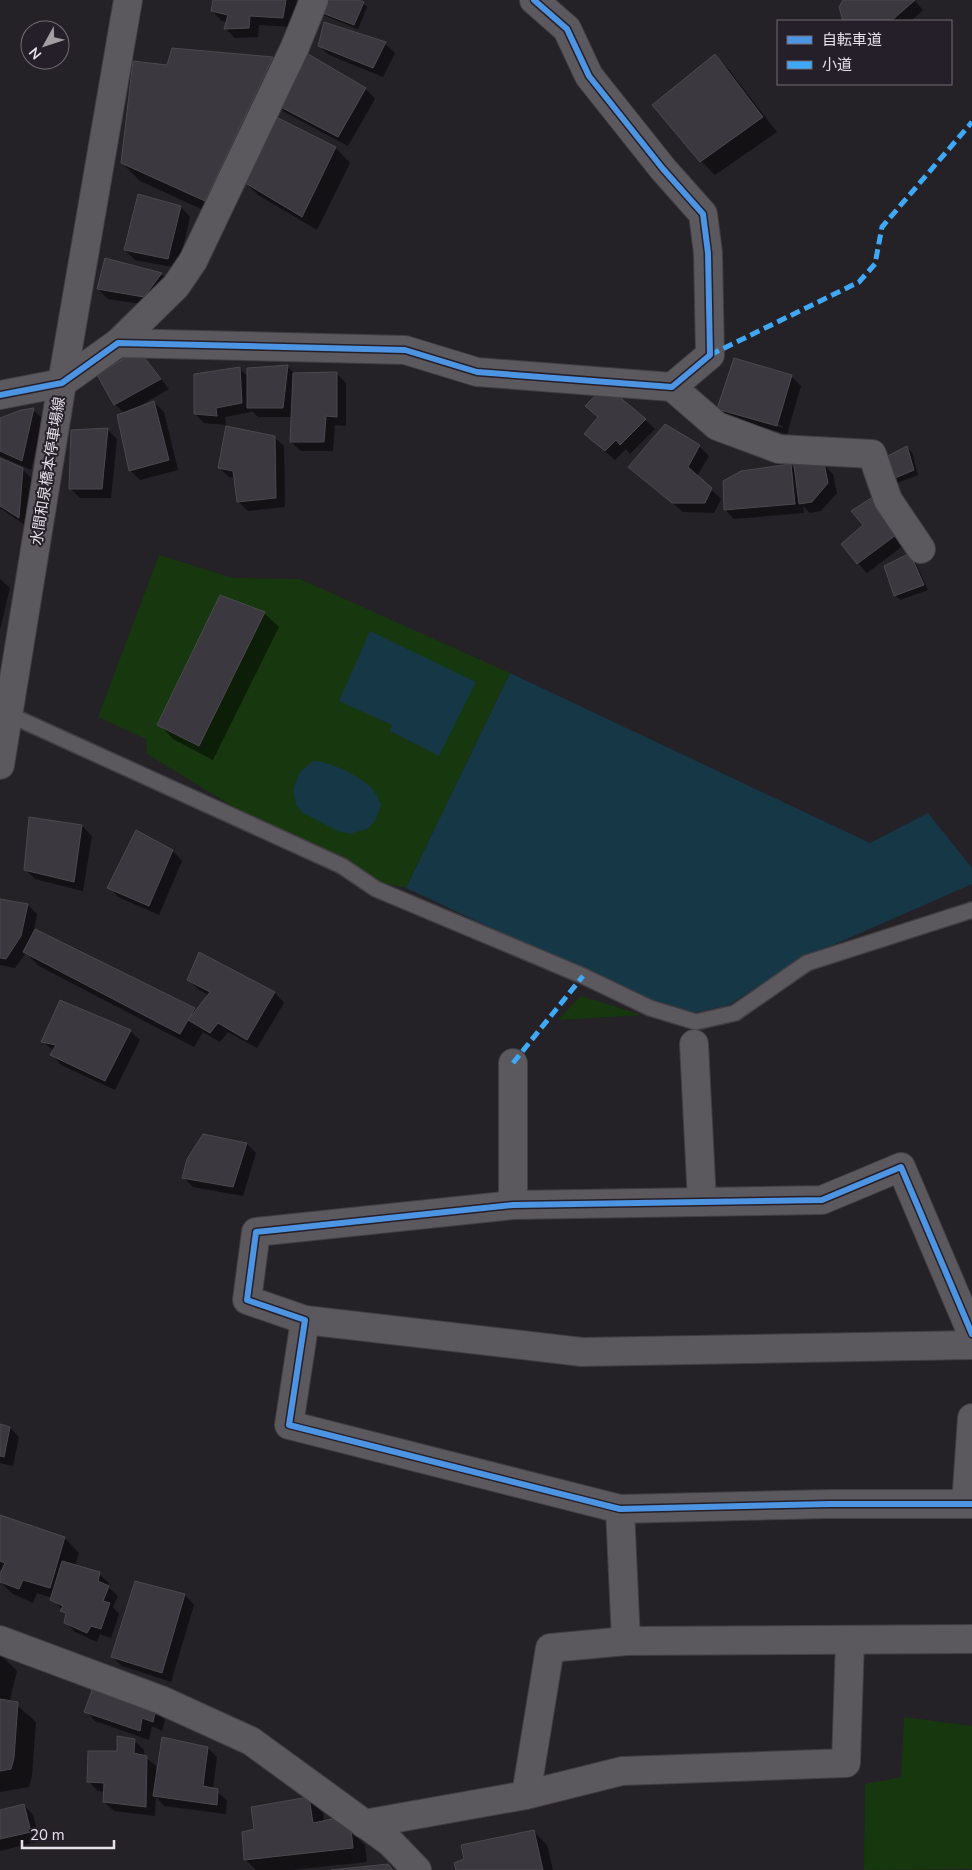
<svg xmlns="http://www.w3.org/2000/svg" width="972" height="1870" viewBox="0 0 972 1870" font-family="'Nunito Sans','Noto Sans JP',sans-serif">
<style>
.green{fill:#17370f}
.water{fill:#153746}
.shadow{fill:#0007;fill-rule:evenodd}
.building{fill:#3b393f;stroke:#4a494e}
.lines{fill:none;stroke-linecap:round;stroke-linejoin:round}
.service-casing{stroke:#413e43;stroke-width:18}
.minor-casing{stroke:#413e43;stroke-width:30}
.secondary-casing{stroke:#413e43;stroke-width:30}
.service{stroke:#5b585e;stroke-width:15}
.minor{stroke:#5b585e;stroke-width:28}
.secondary{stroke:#5b585e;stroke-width:28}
.quiet{stroke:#3fa9f5;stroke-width:5;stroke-dasharray:10 5;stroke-linecap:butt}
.cycleway-casing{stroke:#251f29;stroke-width:9}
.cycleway{stroke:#4d94e3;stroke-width:6}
.labels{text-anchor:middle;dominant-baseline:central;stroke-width:4;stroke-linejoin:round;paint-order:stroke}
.street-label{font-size:15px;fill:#e5e1e8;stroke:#251f29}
</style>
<rect width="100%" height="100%" fill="#242127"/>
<g class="green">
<path d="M159,555L233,578L300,579L510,673L406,888L373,881L343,856L270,829L147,754L146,739L98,717Z"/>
<path d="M581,996L642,1015L558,1020Z"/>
<path d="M904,1717L972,1726V1869L864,1870L865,1784L901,1777Z"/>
</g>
<g class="water">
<path d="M370,631L476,682L439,756L390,731L392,725L339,701Z"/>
<path d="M510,673L870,843L928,813L972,868V884L799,960L729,1005L692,1013L633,994L406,888Z"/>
<path d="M313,761C330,761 357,775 371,787C375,791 378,799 381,805L375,821L367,829L350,834L338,831L303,813L296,805L293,789L300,772Z"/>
</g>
<g class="shadow">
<path d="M214,0H297L292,27L259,25L258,37L235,38L226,29L227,22L222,21L212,11Z"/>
<path d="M322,0H355L363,3L367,7L358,29L323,15Z"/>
<path d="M845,0H914L923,10L911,21H844L840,7Z"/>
<path d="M385,44L395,53L383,77L329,55L319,46Z"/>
<path d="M173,50L273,58L291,77L304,53L366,89L375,99L348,146L286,113L277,105L274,118L336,148L350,163L317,230L258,195L242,179L223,219L140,181L122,163L167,67Z"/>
<path d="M714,56L729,70L777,132L715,175L701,161Z"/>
<path d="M181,207L190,217L178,268L135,260L125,250Z"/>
<path d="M106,260L161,274L171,284L154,306L108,299L98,289Z"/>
<path d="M140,353L169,389L138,407L154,402L164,412L178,470L140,480L130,470L124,413L115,404Z"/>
<path d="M287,366L295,374L336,373L346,383V426L335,425L333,451H301L291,442L292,417H258L251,410V412L225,417L226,425L204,423L195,414L240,369L248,377Z"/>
<path d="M791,376L801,386L787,434L728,418L719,409ZM729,411L783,426V428L729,413Z"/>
<path d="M586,406L645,420L655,429L630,454L626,449L615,460L585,434L599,418Z"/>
<path d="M33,410L43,419L31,470L0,456V419Z"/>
<path d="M108,430L117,439L111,498H80L70,488Z"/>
<path d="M274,437L284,446L285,507L248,511L238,501L235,478L229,477L219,467Z"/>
<path d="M699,446L709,456L697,476L721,499L714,513L683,512L630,467Z"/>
<path d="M907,448L912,452L918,475L894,484L889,480Z"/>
<path d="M0,459L22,469L32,479L28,527L0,508Z"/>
<path d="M823,464L833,474L837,493L821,511L810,513L803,506L804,513L734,519L725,509L791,465L796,471Z"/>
<path d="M871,499L881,509L904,545L867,573L858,563Z"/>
<path d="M914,559L928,590L900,600L895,595L885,566Z"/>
<path d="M0,579L10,588L0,630Z"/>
<path d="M264,613L279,627L213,760L173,739L159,724Z"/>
<path d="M30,818L82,826L92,836L83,891L35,879L25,869Z"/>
<path d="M173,851L182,861L159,915L118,897L109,887Z"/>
<path d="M0,900L28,905L37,914L34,931L197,1011L209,995L199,990L189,980L200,954L275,993L284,1003L257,1048L228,1032L220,1042L203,1032L194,1047L39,966L26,953L15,968L0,965Z"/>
<path d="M130,1031L140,1040L115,1090L61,1065L52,1055L54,1051L42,1041Z"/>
<path d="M247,1144L256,1153L243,1196L193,1187L184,1178Z"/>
<path d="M0,1426L10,1428L19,1437L13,1466L0,1463Z"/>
<path d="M0,1516L65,1538L79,1553L75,1566L99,1574L109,1583L108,1587L118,1596L113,1607L119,1614L111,1638L100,1634L97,1642L75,1632L66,1623L67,1616L52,1598L37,1593L33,1603L13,1594L0,1582L3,1571L0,1570Z"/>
<path d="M136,1582L185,1595L194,1605L171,1682L122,1666L112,1657Z"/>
<path d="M0,1654L17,1671L10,1699L36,1722L32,1776L29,1787L0,1792Z"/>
<path d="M155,1710L165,1720L162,1731L152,1726L149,1740L95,1721L86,1711Z"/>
<path d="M134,1740L144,1750V1756L156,1766V1774L208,1748L217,1757L213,1789L227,1800L226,1814L164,1806L156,1797L155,1816L114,1811L104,1802L105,1792L98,1791L88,1781L118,1752Z"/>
<path d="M309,1799L323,1813L324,1822L350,1830L365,1845L367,1862L292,1870H256L245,1859L255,1830Z"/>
<path d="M24,1805L33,1815L40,1841L0,1851V1812Z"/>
<path d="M533,1831L547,1845L553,1870H457Z"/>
</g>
<g class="building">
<path d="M213,0H286L283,18L250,16L249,28L224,29L228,15L211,11Z"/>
<path d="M321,0H359L364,2L354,25L317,11Z"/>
<path d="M843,0H915L891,21H843L839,7Z"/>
<path d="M324,22L386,42L373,68L318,46Z"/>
<path d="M172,48L273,57L205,201L121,163L133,61L167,65Z"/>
<path d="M303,51L366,88L338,137L275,104Z"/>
<path d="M715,54L763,117L700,162L652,105Z"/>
<path d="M274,116L336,147L302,217L242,181Z"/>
<path d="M138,194L181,206L168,259L124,250Z"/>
<path d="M105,258L162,273L144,297L97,289Z"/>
<path d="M140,352L161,379L114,405L97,375L131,354Z"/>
<path d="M734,358L792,375L777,426L717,409Z"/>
<path d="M288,365L283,408H247V368Z"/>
<path d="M240,367L242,403L216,408L217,416L194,414V374Z"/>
<path d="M337,372V417L326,416L324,442H290L293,373Z"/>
<path d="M605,385L646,419L620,445L616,440L605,451L584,434L598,417L585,406Z"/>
<path d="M154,401L169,460L129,471L117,415Z"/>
<path d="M34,408L22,461L0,451V418L21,410Z"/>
<path d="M665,424L700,445L688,467L712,488L705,503H672L628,467Z"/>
<path d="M226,426L275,436L276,498L237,502L233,471L218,468Z"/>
<path d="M108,428L102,489H69L71,430Z"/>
<path d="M907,446L914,470L888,481L880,460Z"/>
<path d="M0,458L23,468L19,518L0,506Z"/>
<path d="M793,458L824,463L828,483L812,502L799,504Z"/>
<path d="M791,464L795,504L724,510L723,481L741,471Z"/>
<path d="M871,498L896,535L857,564L841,544L863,525L851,511Z"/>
<path d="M910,553L924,585L894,596L884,566Z"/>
<path d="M220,595L265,612L199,746L157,725Z"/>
<path d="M29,817L82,825L74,882L24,870Z"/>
<path d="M136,830L173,850L149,906L107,888Z"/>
<path d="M0,899L28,904L21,936L6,959L0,958Z"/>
<path d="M35,929L195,1008L180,1034L23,952Z"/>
<path d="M199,952L275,992L247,1040L218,1023L210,1033L188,1020L210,992L187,980Z"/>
<path d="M60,1000L131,1030L105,1081L50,1055L56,1045L41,1042Z"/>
<path d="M203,1134L247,1143L233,1187L182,1178L187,1159Z"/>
<path d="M0,1424L10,1427L4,1457L0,1456Z"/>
<path d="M0,1515L65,1537L50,1588L23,1580L19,1589L0,1582V1574L5,1563L0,1561Z"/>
<path d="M62,1561L100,1572L98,1581L109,1586L103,1601L110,1603L101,1629L91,1626L87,1633L64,1623L66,1613L60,1611L63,1606L50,1600Z"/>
<path d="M135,1581L185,1594L162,1673L111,1657Z"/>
<path d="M95,1682L156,1709L153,1722L142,1718L140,1731L84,1712Z"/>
<path d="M0,1699L18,1702L14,1758L11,1769L0,1771Z"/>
<path d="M117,1736L135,1739L134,1753L147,1756L146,1807L103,1802L104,1783L87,1782L88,1751H117Z"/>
<path d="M162,1737L208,1747L203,1786L218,1789L217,1805L153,1796Z"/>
<path d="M309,1797L313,1823L337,1818L351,1829L353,1848L244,1860L242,1832L254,1829L251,1807Z"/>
<path d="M24,1804L31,1832L0,1839V1810Z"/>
<path d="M534,1830L543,1870H456L454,1863L464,1859L461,1845Z"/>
<path d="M388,1864L393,1870H331Z"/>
</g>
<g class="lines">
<defs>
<path id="service" d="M8,714L342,866L376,889L583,976L650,1008L696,1022L735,1013L807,963L972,910"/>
<g id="minor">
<path d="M118,343L176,286L193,261L295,47L314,0"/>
<path d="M672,387L717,426L779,449L872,454L888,500L921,549"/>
<path d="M0,395L62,383L118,343L405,350L477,372L672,387L710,355L708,253L703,214L663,169L589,76L567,29L534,0"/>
<path d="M694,1044L702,1202"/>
<path d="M513,1205V1063"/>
<path d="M305,1320L582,1352L972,1345"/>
<path d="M972,1334L901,1167L822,1200L513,1205L256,1232L247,1300L305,1320L289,1425L620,1509L829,1504H972"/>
<path d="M966,1504L972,1418"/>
<path d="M620,1509L626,1641"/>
<path d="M0,1640L161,1700L251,1741L391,1843L417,1870"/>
<path d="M526,1795L622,1771L846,1763L850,1640"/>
<path d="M364,1824L526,1795L550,1648L626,1641L972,1639"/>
</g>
<path id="secondary" d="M0,765L62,383L128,0"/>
</defs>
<use href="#service" class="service-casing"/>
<use href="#minor" class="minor-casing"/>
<use href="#secondary" class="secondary-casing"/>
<use href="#service" class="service"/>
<use href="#minor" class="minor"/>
<use href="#secondary" class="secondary"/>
<g class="quiet">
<path d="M710,355L859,282L875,264L882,227L972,122"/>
<path d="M513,1063L583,976"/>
</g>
<defs>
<g id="cycleway">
<path d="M0,395L62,383L118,343L405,350L477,372L672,387L710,355L708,253L703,214L663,169L589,76L567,29L534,0"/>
<path d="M972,1334L901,1167L822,1200L513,1205L256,1232L247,1300L305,1320L289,1425L620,1509L829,1504H972"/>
</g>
</defs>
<use href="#cycleway" class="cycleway-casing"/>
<use href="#cycleway" class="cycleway"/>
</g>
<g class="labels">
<g class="street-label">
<text transform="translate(48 471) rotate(-81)">水間和泉橋本停車場線</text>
</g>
</g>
<rect x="777" y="20" width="175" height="65" fill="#251f29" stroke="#726d75"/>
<rect x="787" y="36" width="25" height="8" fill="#4d94e3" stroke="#726d75"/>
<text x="822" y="45" font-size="15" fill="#e5e1e8">自転車道</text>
<rect x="787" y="61" width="25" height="8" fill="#3fa9f5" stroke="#726d75"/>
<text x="822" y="70" font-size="15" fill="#e5e1e8">小道</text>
<g transform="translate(45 45) rotate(230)"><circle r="24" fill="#251f29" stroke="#726d75"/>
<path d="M0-4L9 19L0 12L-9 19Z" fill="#a19ea4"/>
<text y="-8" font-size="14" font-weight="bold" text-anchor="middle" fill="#e5e1e8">N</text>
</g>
<path d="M22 1840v8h92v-8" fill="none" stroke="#e5e1e8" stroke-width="2.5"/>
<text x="30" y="1840" font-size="15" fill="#e5e1e8" stroke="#251f29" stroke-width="4" paint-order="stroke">20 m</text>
</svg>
